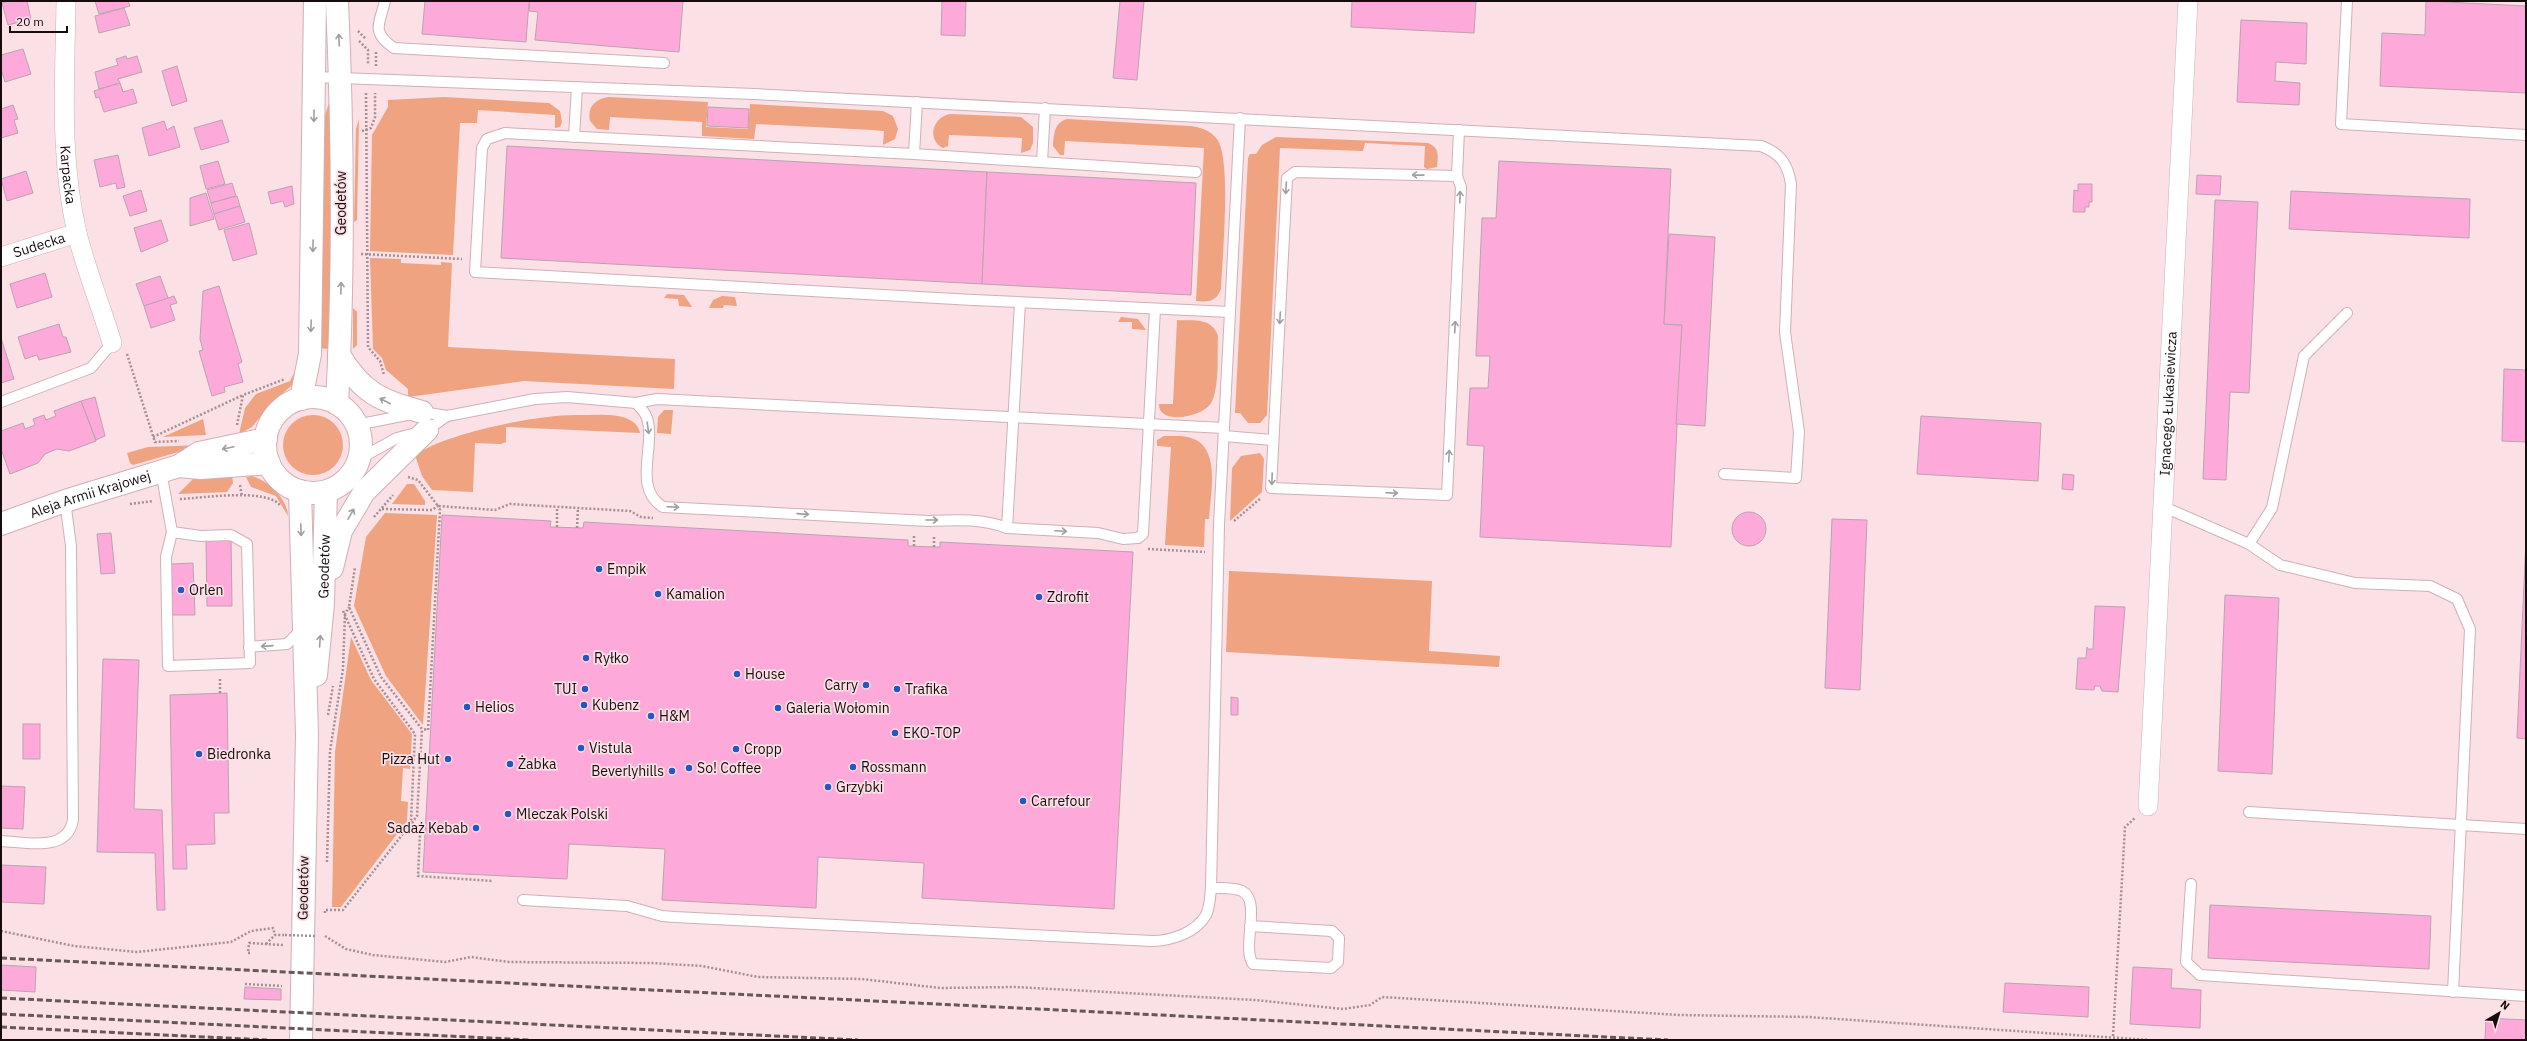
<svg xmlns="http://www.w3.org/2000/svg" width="2527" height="1041" viewBox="0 0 2527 1041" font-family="'IBM Plex Sans',sans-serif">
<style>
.green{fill:#efa380}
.building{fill:#fdaada;stroke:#bda2b0}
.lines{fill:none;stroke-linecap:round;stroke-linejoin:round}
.lane-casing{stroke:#d0b0b6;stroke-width:12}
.street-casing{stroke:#d0b0b6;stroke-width:20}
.secondary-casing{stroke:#d0b0b6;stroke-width:24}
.path{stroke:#a49094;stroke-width:2.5;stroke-dasharray:2 2;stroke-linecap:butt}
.lane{stroke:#fff;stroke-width:10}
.street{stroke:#fff;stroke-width:19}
.secondary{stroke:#fff;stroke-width:22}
.rail{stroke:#67575a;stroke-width:3;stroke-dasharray:6 3;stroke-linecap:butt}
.path-bridge{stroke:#a49094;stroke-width:2.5;stroke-dasharray:2 2;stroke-linecap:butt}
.oneway{stroke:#a29e9f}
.poi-dot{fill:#2456c4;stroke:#fbe0e5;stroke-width:1.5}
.labels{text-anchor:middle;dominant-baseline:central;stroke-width:3.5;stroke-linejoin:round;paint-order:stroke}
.street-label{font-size:14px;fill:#160c0e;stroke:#fbe0e5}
.poi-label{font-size:14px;fill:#160c0e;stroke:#fbe0e5;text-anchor:start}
</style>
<rect width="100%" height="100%" fill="#fbe0e5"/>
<g class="green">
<path d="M444,97L549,103L560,111L562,122L560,127L555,128V115L478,110L477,123H460L453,255L370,251L372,135L388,107V100Z"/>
<path d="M609,97L708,102L706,127L748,129L750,104L883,111L893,116L898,129L895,139L883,145L884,131L872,130L756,124L754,139L702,136V122L610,117L609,130L597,129L590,121C587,107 595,99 609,97Z"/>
<path d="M330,100L335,102L329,349L318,348L324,118Z"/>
<path d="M950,114L1021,117L1033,127V143L1030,150L1021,153L1022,138L949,135L948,146L943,148C926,139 933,117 950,114Z"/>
<path d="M359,119L357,220L354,222L356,129Z"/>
<path d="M1067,119L1190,126C1200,127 1210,130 1217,139C1232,159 1222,260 1221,289C1216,302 1208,302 1196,301L1204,148L1065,141L1064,155H1060L1053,146C1054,134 1054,123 1067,119Z"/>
<path d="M1276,137L1428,143C1440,148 1438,156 1437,167L1427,169L1424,167L1425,146L1365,143L1363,151L1280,148L1267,415L1260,423H1248L1240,413H1235L1248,158L1250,154H1256L1262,145Z"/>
<path d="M370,258L401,259V263L441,265V262L452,263L448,347L675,359L674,389L524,381L408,397V389L386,370L382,358L373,349Z"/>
<path d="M667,294L684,295L692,307L679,306L678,299L664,298Z"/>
<path d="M722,296L735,297L737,306L724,305L723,308H709L713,300Z"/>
<path d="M353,308L357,312V345L353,349Z"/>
<path d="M1121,317L1138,319L1146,330L1132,329V322H1118Z"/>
<path d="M1177,320C1193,321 1212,317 1218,336C1217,353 1220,388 1211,403C1202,418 1158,425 1159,404H1173Z"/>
<path d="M300,361L296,382L272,402L252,427L239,434L245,408L256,394L290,381Z"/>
<path d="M664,410H673L671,434L657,433L658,417Z"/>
<path d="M575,415C594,416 635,409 640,433L506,427V442L501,444L475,443L473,492L432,490L422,476L415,455C446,433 536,415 575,415Z"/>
<circle cx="313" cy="445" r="30"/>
<path d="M203,419L206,435L163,437Z"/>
<path d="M1164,436C1173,436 1186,435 1194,439C1221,451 1210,496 1209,519H1205L1204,547L1165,545L1171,447L1157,446V440Z"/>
<path d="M203,445L133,465L130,463L127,453L148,447Z"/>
<path d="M1260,453L1264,459L1262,492L1230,521L1232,468L1241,456Z"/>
<path d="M232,475L233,483L227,492L178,494L193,479Z"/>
<path d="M252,476C269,481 287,498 288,516L276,496L251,487L246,477Z"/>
<path d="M407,484H414L425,501V505L392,504Z"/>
<path d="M385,513L437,515L423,725L386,676L354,606L366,537Z"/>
<path d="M1229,571L1432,581L1429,651L1500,656L1499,667L1226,652Z"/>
<path d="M351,637L371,680L412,734L410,769L403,768L401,801L408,802L407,821L341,907H332L335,752Z"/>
</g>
<g class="building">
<path d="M10,1H27L31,19L8,25L2,3Z"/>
<path d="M95,1H128L130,6L99,14Z"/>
<path d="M425,1H529L526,42L422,34Z"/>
<path d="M530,1H683L679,52L535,40L538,12L529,11Z"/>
<path d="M942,1H966L965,36L941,35Z"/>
<path d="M1120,1H1144L1137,80L1113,78Z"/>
<path d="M1352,1H1476L1474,33L1351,27Z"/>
<path d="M2426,1L2526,6V93L2380,86L2382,33L2425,35Z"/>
<path d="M124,8L130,25L99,33L95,16Z"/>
<path d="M2241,20L2307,23L2306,64L2276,62L2275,81L2300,83L2299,105L2237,102Z"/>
<path d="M23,49L31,74L5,82L1,69V55Z"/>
<path d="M126,56L127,59L137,56L142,72L118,79L120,83L99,89L95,72L118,65L116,59Z"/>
<path d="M177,66L187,101L172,106L162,71Z"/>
<path d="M120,83L123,92L133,89L137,103L104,112L99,97L96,98L94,91Z"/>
<path d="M13,105L18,119L14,120L18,133L1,138V109Z"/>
<path d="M708,107L749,109L748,128L707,126Z"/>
<path d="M222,120L229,142L201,150L194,128Z"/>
<path d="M164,121L167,130L174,126L180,147L149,156L142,128Z"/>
<path d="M507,146L987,172L982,284L501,258Z"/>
<path d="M118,155L125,187L117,189L116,183L100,187L94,160Z"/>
<path d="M218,161L225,184L206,189L200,166Z"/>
<path d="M1499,161L1671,169L1664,324L1682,325L1671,547L1480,537L1484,446L1467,445L1470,388H1488L1490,356H1476L1482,218H1496Z"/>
<path d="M26,171L33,193L7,201L1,179Z"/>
<path d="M987,172L1196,183L1191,295L982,284Z"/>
<path d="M2197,175L2221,176L2220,195L2196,194Z"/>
<path d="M232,183L236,196L211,203L207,190Z"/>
<path d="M2078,184H2092V202H2089V207H2085V212H2073L2074,190L2078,191Z"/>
<path d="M292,186L294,204L285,207L283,201L271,204L268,192Z"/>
<path d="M141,190L147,211L130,216L123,196Z"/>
<path d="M2291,191L2470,199L2469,238L2289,229Z"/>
<path d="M206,193L214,219L190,226V198Z"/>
<path d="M237,196L240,206L214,214L211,203Z"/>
<path d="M2215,200L2258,202L2249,393L2230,392L2226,480L2203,479Z"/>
<path d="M240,206L245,222L219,230L214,214Z"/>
<path d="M161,220L168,241L141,252L134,228Z"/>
<path d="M249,223L257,254L233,261L224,230Z"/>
<path d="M1669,234L1715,237L1705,426L1676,424L1682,325L1664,324Z"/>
<path d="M45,273L52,297L17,308L10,284Z"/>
<path d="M160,276L168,298L144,306L136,284Z"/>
<path d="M219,286L242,362L238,364L243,382L224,387L225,392L212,396L199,351L203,350L200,339L203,291Z"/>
<path d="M174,296L177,303L170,305L175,320L151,328L144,306Z"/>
<path d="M59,324L63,337H66L71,352L39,360L37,355L25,359L18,337Z"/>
<path d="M1,338L14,379L1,383Z"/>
<path d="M2504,369L2526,370V442L2502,441Z"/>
<path d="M95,397L105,436L96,440L81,401Z"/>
<path d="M81,401L96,441L69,451L57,449L45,454L38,463L10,474L1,449V431L23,423L25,429L35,425L33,419L44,415L46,420L56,416L54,411Z"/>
<path d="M1921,416L2041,423L2038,481L1917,474Z"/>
<path d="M2063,474L2074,475L2073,490L2062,489Z"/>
<circle cx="1749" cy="529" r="17"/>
<path d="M442,515L551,521L550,527L583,528L584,522L908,540V546L934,547H940V542L1133,552L1114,909L922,898L924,863L818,857L816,908L662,900L665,849L569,844L567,879L423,872Z"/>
<path d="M1832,519L1867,520L1860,690L1825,688Z"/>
<path d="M111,533L115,573L101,574L97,534Z"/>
<path d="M206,538H231L232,606H207Z"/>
<path d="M2526,539V739L2517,738Z"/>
<path d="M193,563L195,615H172L171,564Z"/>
<path d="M2225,595L2279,598L2272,774L2218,771Z"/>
<path d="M2095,606L2125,607L2118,692L2102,691L2100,686H2095L2094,690L2076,689L2078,658H2086L2087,647L2088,649H2093Z"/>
<path d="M103,659L139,660L134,809L162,810L165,910H157L155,853L97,852Z"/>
<path d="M227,693L229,813H214L215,844L186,845L187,869H173L170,695Z"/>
<path d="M1231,697L1238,698V715H1231Z"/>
<rect x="23" y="724" width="17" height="35"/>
<path d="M1,786L25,787L23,829L1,828Z"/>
<path d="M1,865L46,867L44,904L1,902Z"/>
<path d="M2210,905L2431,916L2429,969L2208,958Z"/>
<path d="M1,965L36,967L35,992L1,990Z"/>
<path d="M2133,967L2172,969L2171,988L2201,990L2200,1028L2130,1024Z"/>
<path d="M2005,983L2089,987L2088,1017L2003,1012Z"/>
<path d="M245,987L281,989V1000L244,999Z"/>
<path d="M2486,1018L2526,1020V1040H2485Z"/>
</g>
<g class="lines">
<defs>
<g id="lane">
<path d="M385,1C380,23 370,32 394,48L664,63"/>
<path d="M2347,1L2341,124L2526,135"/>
<path d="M315,77L754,94L1761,146C1780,153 1788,164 1791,184L1785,332L1799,432L1796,478L1724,474"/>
<path d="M574,137L577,87"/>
<path d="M914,154L917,102"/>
<path d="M1042,162L1045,108"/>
<path d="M1196,172L914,154L505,133L487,139L482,148L475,272L973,300L1230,312"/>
<path d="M1457,176L1295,172L1287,178L1271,488L1447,495L1461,187L1457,176L1459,130"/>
<path d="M1,402L91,368L112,343"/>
<path d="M636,403C640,407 645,412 647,418C656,447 632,488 663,507L928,521C954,520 982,518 1007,528L1098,533L1123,539L1138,538L1143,534L1155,309"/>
<path d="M356,425L422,412L447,416L535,399L567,397L636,403L657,399L696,401L1224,428"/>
<path d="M1224,436L1273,440"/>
<path d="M359,459L397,438L427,430L447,416"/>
<path d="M161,471L172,532L166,557L168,666L250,663L247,544L231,535L201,536L172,532"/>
<path d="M2164,507L2249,544L2280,565L2355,583L2430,586L2457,599L2470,629L2453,992"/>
<path d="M1007,528L1020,303"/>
<path d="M2249,544L2272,508L2304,356L2347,313"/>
<path d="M249,647L287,644L302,629"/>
<path d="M2249,812L2526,829"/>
<path d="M1,841C26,842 67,853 73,820L71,546L65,501"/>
<path d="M2191,884L2186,962L2200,975L2526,996"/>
<path d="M1211,888C1220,888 1234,887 1242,891C1262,901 1241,947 1253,964L1331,968L1338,962L1339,938L1332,931L1250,926"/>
<path d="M523,900L627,906L662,916L675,917L1152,941C1170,941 1196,933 1206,915C1210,907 1210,897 1211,888L1219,525L1240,118"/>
</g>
<g id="street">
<path id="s1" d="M66,1C65,79 59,156 77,233C86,270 101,306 112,343"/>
<path id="s2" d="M1,257L77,233"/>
<path id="s3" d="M2148,806L2188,1"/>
</g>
<g id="secondary">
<path d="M339,355C363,394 380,400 422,412"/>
<circle cx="313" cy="445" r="48"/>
<path d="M301,399L310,354L315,1"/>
<path d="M337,404C344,270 343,135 337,1"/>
<path d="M179,466L201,468L269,463"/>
<path d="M300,491L307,735L301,1040"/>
<path id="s4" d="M1,524L65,501L179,466L199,453L266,439"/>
<path d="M332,568L341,531L364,492L427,430"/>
<path id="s5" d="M316,675L323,604L326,492"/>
</g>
</defs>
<use href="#lane" class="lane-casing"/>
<use href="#street" class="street-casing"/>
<use href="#secondary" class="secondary-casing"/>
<g class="path">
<path d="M358,31L366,39"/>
<path d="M359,41L368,50V64"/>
<path d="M376,66V51"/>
<path d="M366,93L368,347L380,361L384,375"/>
<path d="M362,131L371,128L375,117V93"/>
<path d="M361,254L462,259"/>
<path d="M127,354L155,442L179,441"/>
<path d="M237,425L243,395L285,379"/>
<path d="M153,437L243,395"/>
<path d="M408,477L418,480L438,506L495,510L510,504L630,511L641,517L653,518"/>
<path d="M240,485L242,496"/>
<path d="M180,499C203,498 265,488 280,505"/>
<path d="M130,504L153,501"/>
<path d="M382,509L432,510L438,506L440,510L428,730L422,729"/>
<path d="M374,517L393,495"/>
<path d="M1234,521L1261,498"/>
<path d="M557,527V507"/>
<path d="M577,528L578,508"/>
<path d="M914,546V534"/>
<path d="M934,547V536"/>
<path d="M1148,549L1205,552"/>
<path d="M343,611L374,679L415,734L411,821L420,833L418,876L493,881"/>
<path d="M220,679V693"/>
<path d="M328,715L333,686"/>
<path d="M327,862L330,751L343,669L345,614L349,607"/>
<path d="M325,913V910H343L417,816L422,729L381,677L349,607L355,567"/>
<path d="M1,931L74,946L137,952L231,942L251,931L273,928L275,935"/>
<path d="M325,936L346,949L373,955L445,962L471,957L509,962L652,963L702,966L758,977L862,979L940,988L1015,987L1255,1000L1343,1009L1370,1005L1382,997L1679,1015L1808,1017L2149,1040"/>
<path d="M266,944L275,935H284"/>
<path d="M250,953H248L249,943L283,945"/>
<path d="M245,984L282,986"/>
<path d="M2113,1036L2125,827L2135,818"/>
</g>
<use href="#lane" class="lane"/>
<use href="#street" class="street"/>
<use href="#secondary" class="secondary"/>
<g class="rail">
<path d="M1,958L1668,1040"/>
<path d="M1,998L858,1040"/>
<path d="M1,1014L530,1040"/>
<path d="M1,1027L267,1040"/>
</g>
<path class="path-bridge" d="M285,935L316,936"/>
</g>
<defs><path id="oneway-shaft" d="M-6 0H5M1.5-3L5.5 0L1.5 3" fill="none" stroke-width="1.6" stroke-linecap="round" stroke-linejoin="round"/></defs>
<g class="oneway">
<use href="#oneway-shaft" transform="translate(339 40) rotate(-93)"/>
<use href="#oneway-shaft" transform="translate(314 116) rotate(91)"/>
<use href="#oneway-shaft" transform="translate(1418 175) rotate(-179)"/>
<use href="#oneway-shaft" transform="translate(1286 188) rotate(93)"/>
<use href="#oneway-shaft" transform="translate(1460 197) rotate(-88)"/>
<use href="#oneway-shaft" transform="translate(313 246) rotate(91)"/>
<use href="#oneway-shaft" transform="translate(341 288) rotate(-89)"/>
<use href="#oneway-shaft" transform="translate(1280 318) rotate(93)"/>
<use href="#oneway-shaft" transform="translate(311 326) rotate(92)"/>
<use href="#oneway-shaft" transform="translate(1455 327) rotate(-87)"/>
<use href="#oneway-shaft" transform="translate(385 401) rotate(-153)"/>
<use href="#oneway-shaft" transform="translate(648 428) rotate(82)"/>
<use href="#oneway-shaft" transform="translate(228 448) rotate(168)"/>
<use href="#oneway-shaft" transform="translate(1449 456) rotate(-87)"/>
<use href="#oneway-shaft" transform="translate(1272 479) rotate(92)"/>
<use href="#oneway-shaft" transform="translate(1392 493) rotate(2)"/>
<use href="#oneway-shaft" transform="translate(673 507) rotate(2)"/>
<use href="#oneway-shaft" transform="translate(351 514) rotate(-60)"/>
<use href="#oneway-shaft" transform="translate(803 514) rotate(4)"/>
<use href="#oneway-shaft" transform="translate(932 520)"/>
<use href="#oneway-shaft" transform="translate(301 530) rotate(88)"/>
<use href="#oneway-shaft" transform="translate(1061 531) rotate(3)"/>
<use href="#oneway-shaft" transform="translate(320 641) rotate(-86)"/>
<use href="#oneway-shaft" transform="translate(267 646) rotate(176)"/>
</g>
<g class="poi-dot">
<circle cx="599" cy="569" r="4"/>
<circle cx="181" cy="590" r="4"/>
<circle cx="658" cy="594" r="4"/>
<circle cx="1039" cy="597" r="4"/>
<circle cx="586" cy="658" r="4"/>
<circle cx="737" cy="674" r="4"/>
<circle cx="866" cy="685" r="4"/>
<circle cx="585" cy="689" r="4"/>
<circle cx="897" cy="689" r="4"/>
<circle cx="584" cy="705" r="4"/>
<circle cx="467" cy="707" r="4"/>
<circle cx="778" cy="708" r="4"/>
<circle cx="651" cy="716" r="4"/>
<circle cx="895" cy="733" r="4"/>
<circle cx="581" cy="748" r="4"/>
<circle cx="736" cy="749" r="4"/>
<circle cx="199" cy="754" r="4"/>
<circle cx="448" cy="759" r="4"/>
<circle cx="510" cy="764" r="4"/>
<circle cx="853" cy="767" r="4"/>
<circle cx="689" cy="768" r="4"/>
<circle cx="672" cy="771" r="4"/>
<circle cx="828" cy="787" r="4"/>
<circle cx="1023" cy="801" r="4"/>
<circle cx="508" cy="814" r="4"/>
<circle cx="476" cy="828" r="4"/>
</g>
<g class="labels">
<g class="street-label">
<text stroke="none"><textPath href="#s1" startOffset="174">Karpacka</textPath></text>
<text transform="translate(341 203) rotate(-90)">Geodetów</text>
<text stroke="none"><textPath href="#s2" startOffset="40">Sudecka</textPath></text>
<text stroke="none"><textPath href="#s3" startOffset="403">Ignacego Łukasiewicza</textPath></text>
<text stroke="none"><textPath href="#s4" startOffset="94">Aleja Armii Krajowej</textPath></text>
<text stroke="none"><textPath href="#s5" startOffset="109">Geodetów</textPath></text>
<text transform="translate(303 888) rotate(-89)">Geodetów</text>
</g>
<g class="poi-label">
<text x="607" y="569">Empik</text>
<text x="189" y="590">Orlen</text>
<text x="666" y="594">Kamalion</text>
<text x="1047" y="597">Zdrofit</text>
<text x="594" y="658">Ryłko</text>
<text x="745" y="674">House</text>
<text x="858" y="685" text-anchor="end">Carry</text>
<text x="577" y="689" text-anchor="end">TUI</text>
<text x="905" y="689">Trafika</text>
<text x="592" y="705">Kubenz</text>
<text x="475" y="707">Helios</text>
<text x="786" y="708">Galeria Wołomin</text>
<text x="659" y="716">H&amp;M</text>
<text x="903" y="733">EKO-TOP</text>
<text x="589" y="748">Vistula</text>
<text x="744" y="749">Cropp</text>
<text x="207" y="754">Biedronka</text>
<text x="440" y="759" text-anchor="end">Pizza Hut</text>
<text x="518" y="764">Żabka</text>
<text x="861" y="767">Rossmann</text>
<text x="697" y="768">So! Coffee</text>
<text x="664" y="771" text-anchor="end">Beverlyhills</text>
<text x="836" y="787">Grzybki</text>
<text x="1031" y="801">Carrefour</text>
<text x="516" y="814">Mleczak Polski</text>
<text x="468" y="828" text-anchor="end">Sadaż Kebab</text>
</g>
</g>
<rect width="2527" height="1041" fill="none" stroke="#160c0e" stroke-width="4"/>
<g transform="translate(2499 1013) rotate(38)" stroke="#fbe0e5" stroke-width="3" paint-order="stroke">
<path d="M0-3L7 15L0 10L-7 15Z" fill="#160c0e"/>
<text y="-6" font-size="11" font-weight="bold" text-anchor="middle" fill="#160c0e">N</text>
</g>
<path d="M10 26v6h57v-6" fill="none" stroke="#160c0e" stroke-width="2"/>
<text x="16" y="26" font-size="12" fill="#160c0e" stroke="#fbe0e5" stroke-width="3" paint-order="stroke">20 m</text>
</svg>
